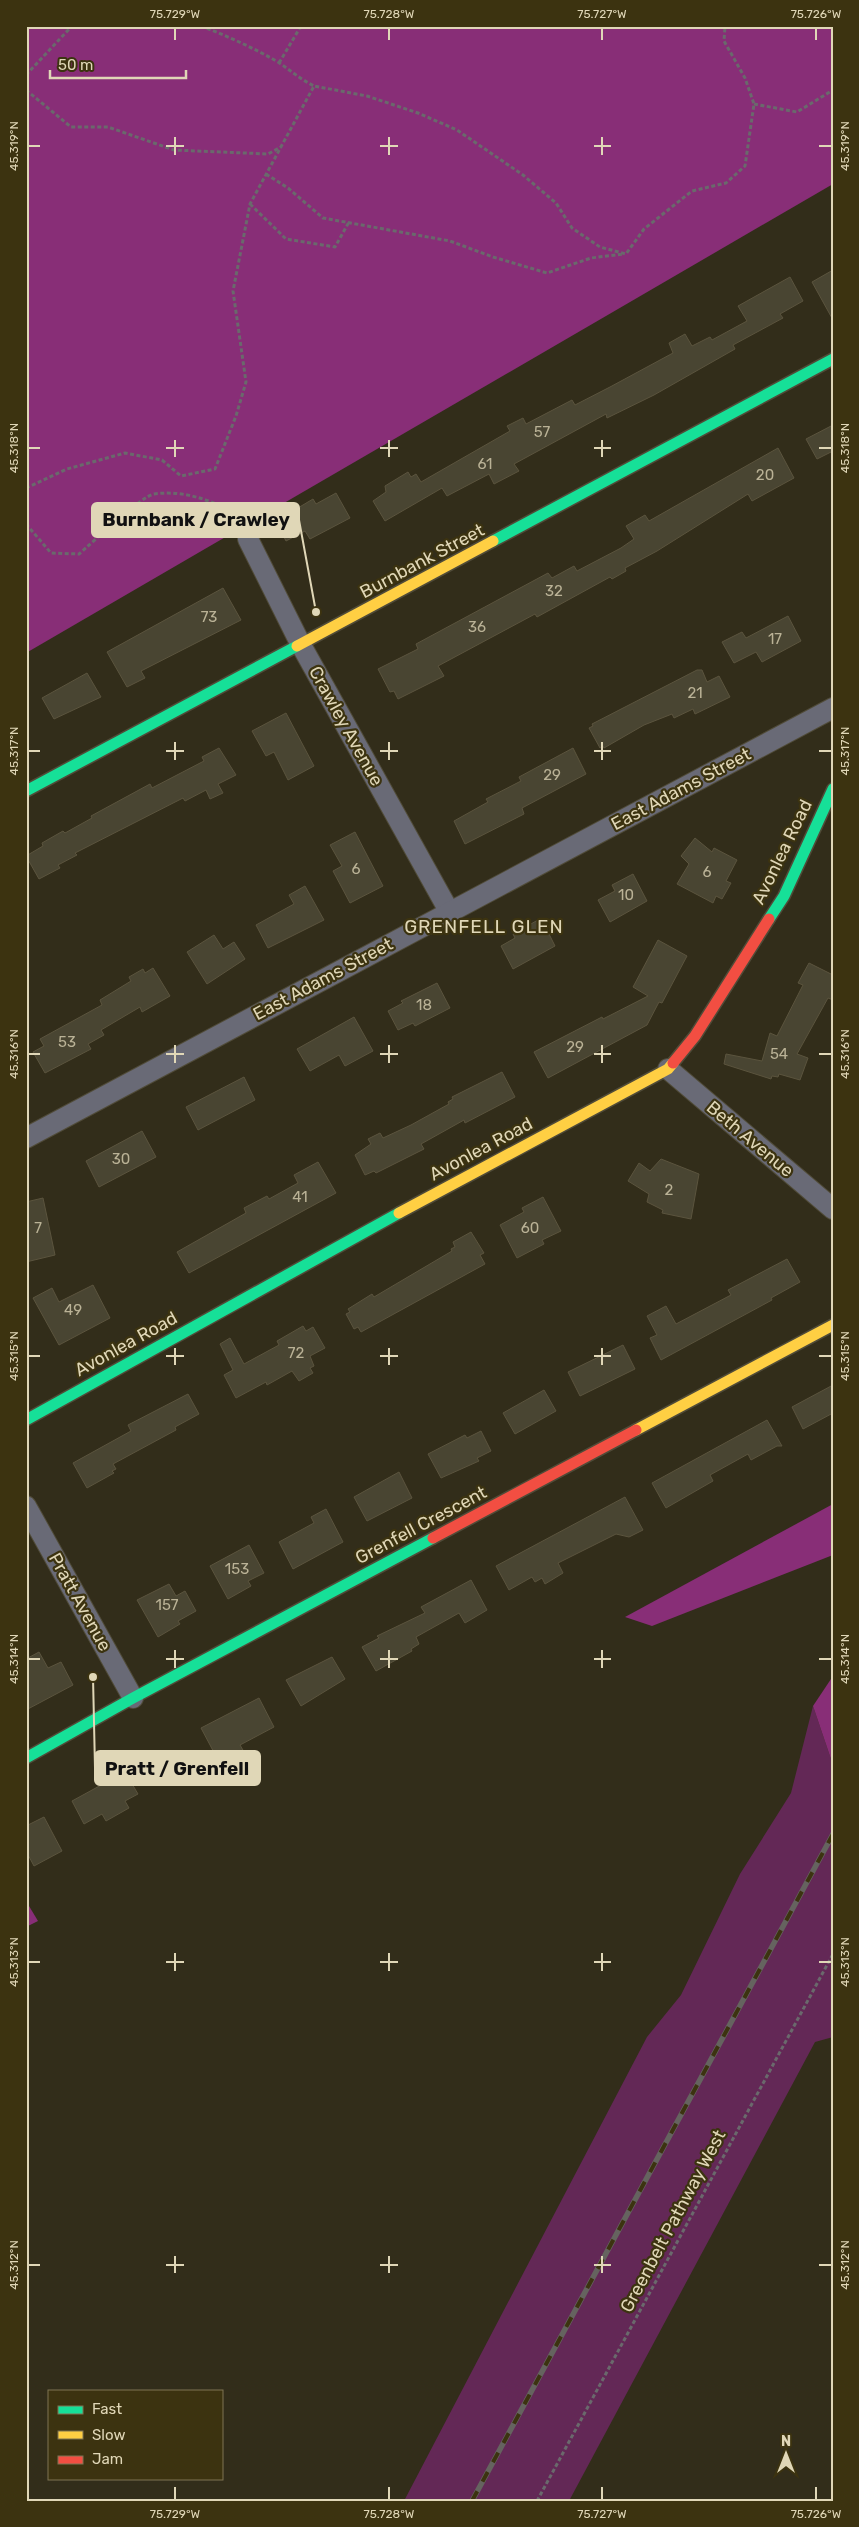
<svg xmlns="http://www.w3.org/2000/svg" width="859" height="2527" viewBox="0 0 859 2527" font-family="Rubik,sans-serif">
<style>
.green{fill:#632856}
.forest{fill:#882e77}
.building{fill:#494532;stroke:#5b543e}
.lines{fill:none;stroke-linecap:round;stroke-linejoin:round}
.street-casing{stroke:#504b38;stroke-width:22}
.fast-casing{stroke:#504b38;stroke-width:14}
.slow-casing{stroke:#504b38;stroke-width:14}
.jam-casing{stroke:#504b38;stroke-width:14}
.path{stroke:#6a696c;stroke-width:3;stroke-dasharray:4 2.5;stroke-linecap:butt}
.street{stroke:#696a76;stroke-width:20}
.fast{stroke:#16e098;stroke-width:11}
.slow{stroke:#ffcf43;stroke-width:11}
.jam{stroke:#f24e42;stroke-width:11}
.rail-casing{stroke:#65635f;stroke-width:5.5}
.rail{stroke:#3c3310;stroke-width:4;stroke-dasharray:11;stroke-linecap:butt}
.ticks{fill:none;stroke:#e0d7b7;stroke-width:2}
.labels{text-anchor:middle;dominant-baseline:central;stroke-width:4.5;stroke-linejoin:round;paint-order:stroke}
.number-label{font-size:15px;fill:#bab296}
.street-label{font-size:18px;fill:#e0d7b7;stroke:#3c3310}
.neighbourhood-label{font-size:19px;letter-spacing:1px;fill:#e0d7b7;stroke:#3c3310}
.leader{fill:none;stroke:#e0d7b7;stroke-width:2}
.callout-dot{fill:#e0d7b7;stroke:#3c3310;stroke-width:2}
.callout{fill:#e0d7b7;stroke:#e0d7b7;stroke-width:2}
.callout-label{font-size:19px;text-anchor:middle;font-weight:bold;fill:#111}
.neatline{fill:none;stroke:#e0d7b7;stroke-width:2}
.ticks-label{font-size:12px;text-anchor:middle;fill:#e0d7b7}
</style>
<rect width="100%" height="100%" fill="#322d1a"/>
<path class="green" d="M813,1706L833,1765V2037L815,2042L569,2501H404L647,2037L681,1995L740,1874L791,1793Z"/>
<g class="forest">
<path d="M26,26H833V184L26,653Z"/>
<path d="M833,1504V1555L652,1626L625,1617Z"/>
<path d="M833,1676V1765L813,1706Z"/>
<path d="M26,1901L38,1921L26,1927Z"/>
</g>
<g class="building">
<path d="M833,270V320L812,282Z"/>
<path d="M790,277L803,301L780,314L783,318L733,345L735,349L654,395L607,418L606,414L514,464L519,471L494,484L489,474L447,496L442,488L385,521L373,501L386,492L385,486L408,472L411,477L416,474L421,482L510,431L507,426L523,418L526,424L572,400L575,405L610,387L673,353L669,343L685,334L692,346L710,337L712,340L747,321L738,306Z"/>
<path d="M833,425V451L817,459L806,439Z"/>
<path d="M778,448L794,478L752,501L748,494L657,551L625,568L626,571L612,579L610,577L537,617L535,614L438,666L444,676L398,699L394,691L390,692L378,669L418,649L416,644L548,573L552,578L574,566L577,571L621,548L634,539L626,526L645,515L649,521Z"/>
<path d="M336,493L350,518L310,539L305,531L286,541L276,521L313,499L316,504Z"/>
<path d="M223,588L241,620L141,671L145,678L127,687L107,652Z"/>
<path d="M788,616L801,641L762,662L756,652L734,663L722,642L742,632L746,638Z"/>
<path d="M697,670H702L707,682L719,676L730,697L695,714L693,709L674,718L672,714L644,725L604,748L603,746L600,748L589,728L593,726L592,724Z"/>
<path d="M87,673L101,697L54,719L42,698Z"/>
<path d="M286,713L314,766L288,780L274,752L266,756L252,731Z"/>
<path d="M219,748L236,775L218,784L223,793L210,799L206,790L185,801L183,798L75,853L77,855L58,865L60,868L39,879L26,856L43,846L42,843L63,831L65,833L92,818L91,816L150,784L152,788L204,761L202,757Z"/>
<path d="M573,748L586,774L522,808L524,814L465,844L454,821L488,802L486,799L521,781L519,777Z"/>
<path d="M355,832L383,886L350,903L333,871L342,866L330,845Z"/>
<path d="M695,838L712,852L714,848L737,860L726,881L731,883L722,899L716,896L713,903L677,884L689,864L681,856Z"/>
<path d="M633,874L647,901L610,922L598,900L615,891L612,885Z"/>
<path d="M305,886L324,920L268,948L256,925L294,904L289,895Z"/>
<path d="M538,920L540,924L543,922L555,946L513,969L501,946L515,938L513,934Z"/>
<path d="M214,935L223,949L234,942L245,959L207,984L187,952Z"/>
<path d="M658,940L687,956L662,1003L659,1002L647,1025L548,1078L534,1052L602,1017L603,1019L648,996L633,987Z"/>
<path d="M809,963L833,975V1000L828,998L797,1054L808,1058L800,1080L779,1074L778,1077L772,1076L771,1079L724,1064L726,1054L762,1061L770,1033L777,1036L803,985L798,983Z"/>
<path d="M153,968L170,996L142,1012L140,1007L101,1030L104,1035L88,1044L91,1049L45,1073L33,1052L44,1046L40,1039L102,1005L100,1000L131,981L129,977L143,969L145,973Z"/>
<path d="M437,983L450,1008L415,1026L413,1023L398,1030L388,1011L403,1003L401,1001Z"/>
<path d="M354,1017L373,1051L345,1066L339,1055L310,1071L297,1049Z"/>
<path d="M502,1072L515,1097L465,1123L464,1120L421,1144L424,1149L376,1173L374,1171L365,1175L355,1155L371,1144L368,1139L380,1133L383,1138L411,1125L449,1104L448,1102L453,1099L452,1097Z"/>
<path d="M244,1077L255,1100L198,1130L186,1107Z"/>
<path d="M142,1131L156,1157L99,1187L86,1161Z"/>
<path d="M661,1159L699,1174L691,1219L662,1213L663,1210L647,1202L649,1194L628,1181L639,1163L650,1171Z"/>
<path d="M318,1162L336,1193L189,1273L177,1252L246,1213L244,1208L267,1196L269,1199L298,1183L294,1175Z"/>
<path d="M543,1197L561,1231L542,1240L544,1244L517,1258L500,1225L524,1212L522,1208Z"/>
<path d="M43,1198L55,1255L26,1262V1202Z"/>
<path d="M471,1232L484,1253L480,1255L485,1264L361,1332L358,1327L354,1329L346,1314L350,1312L348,1309L372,1294L374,1297L452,1251L451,1249L455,1247L453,1242Z"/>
<path d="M787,1259L800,1282L771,1298L772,1300L661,1360L650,1338L657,1335L647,1316L666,1306L676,1324L731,1295L728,1290Z"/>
<path d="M93,1285L110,1318L59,1345L33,1298L52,1288L59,1302Z"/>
<path d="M303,1326L306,1331L313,1327L325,1348L310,1356L314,1366L310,1368L313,1373L299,1381L292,1371L267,1385L266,1382L236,1398L224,1375L233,1370L220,1344L230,1338L244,1364L279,1345L277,1341Z"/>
<path d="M623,1345L635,1369L580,1396L568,1372Z"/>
<path d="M833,1385V1413L803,1429L792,1407Z"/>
<path d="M544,1390L556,1411L515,1434L503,1413Z"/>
<path d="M188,1394L199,1414L175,1427L176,1430L113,1464L116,1469L112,1471L114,1473L87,1488L73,1463L131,1431L128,1425Z"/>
<path d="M767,1420L782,1446H777L751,1460L748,1454L710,1475L713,1481L666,1508L652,1483Z"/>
<path d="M481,1431L491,1451L477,1458L479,1461L441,1478L428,1454L465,1435L467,1438Z"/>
<path d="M399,1472L412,1498L367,1521L354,1497Z"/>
<path d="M625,1497L643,1530L629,1537L616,1534L558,1563L563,1573L545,1584L542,1578L535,1582L532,1577L509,1590L496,1566Z"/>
<path d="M326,1509L343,1542L293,1569L279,1542L314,1523L311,1517Z"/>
<path d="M249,1545L264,1573L248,1581L251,1586L228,1599L210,1566Z"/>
<path d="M471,1580L487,1610L465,1623L459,1613L416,1637L419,1644L411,1649L412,1651L376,1671L362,1647L379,1638L377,1636L425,1613L421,1607Z"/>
<path d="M169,1584L176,1596L185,1591L196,1611L178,1621L180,1624L158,1637L137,1600Z"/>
<path d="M39,1652L48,1668L61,1662L73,1685L26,1710V1659Z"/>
<path d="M332,1657L345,1679L301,1706L286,1680Z"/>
<path d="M259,1698L274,1727L240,1745L251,1764L227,1777L201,1728Z"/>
<path d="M125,1772L138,1794L125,1801L129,1808L106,1821L102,1814L84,1824L72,1801Z"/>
<path d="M44,1817L62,1851L34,1866L26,1851V1826Z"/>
</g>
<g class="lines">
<defs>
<g id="street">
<path d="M248,539L301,645L449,911"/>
<path d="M668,1069L833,1209"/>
<path d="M26,1138L833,708"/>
<path d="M26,1506L133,1698"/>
</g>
<g id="fast">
<path d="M493,541L833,359"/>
<path d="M26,791L297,646"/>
<path d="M769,919L784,896L833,789"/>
<path d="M26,1420L399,1213"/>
<path d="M26,1758L133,1698L433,1538"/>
</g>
<g id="slow">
<path d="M297,646L493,541"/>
<path d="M399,1213L668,1069L673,1063"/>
<path d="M636,1430L833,1325"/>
</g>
<g id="jam">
<path d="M673,1063L695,1036L769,919"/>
<path d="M433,1538L636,1430"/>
</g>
</defs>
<use href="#street" class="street-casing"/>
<use href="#fast" class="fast-casing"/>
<use href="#slow" class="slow-casing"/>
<use href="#jam" class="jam-casing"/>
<g class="path">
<path d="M201,26C227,36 254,48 278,62C290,70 300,79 314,86"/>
<path d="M279,63L301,26"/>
<path d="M26,75L72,26"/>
<path d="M26,90L71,127H108L174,150L268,154L281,147"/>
<path d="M754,104L797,112L833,90"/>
<path d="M266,174L288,188L323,218L450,241L493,257L547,273L591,258L623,254"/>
<path d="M250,204L286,239L335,247L349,222"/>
<path d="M26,488L67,469L125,453L162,460L181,476L215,469L236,416L246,382L233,291L250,204L314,86L367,96L418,113L457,130L523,175L556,203L572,228L600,247L626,254L644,229L692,191L726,183L745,166L754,104L745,78L724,41L725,26"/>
<path d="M26,524L51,553L79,554C92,543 141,496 154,494C185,490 208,500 235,512L240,523"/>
<path d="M537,2501L833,1954"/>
</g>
<use href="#street" class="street"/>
<use href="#fast" class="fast"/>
<use href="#slow" class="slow"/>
<use href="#jam" class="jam"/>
<defs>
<path id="rail" d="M472,2501L833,1834"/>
</defs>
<use href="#rail" class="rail-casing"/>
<use href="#rail" class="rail"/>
</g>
<path class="ticks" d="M175,28V40M389,28V40M602,28V40M816,28V40M175,137V155M389,137V155M602,137V155M28,146H40M166,146H184M380,146H398M594,146H611M819,146H832M175,440V457M389,440V457M602,440V457M28,448H40M166,448H184M380,448H398M594,448H611M819,448H832M175,742V760M389,742V760M602,742V760M28,751H40M166,751H184M380,751H398M594,751H611M819,751H832M175,1045V1063M389,1045V1063M602,1045V1063M28,1054H40M166,1054H184M380,1054H398M594,1054H611M819,1054H832M175,1348V1365M389,1348V1365M602,1348V1365M28,1356H40M166,1356H184M380,1356H398M594,1356H611M819,1356H832M175,1650V1668M389,1650V1668M602,1650V1668M28,1659H40M166,1659H184M380,1659H398M594,1659H611M819,1659H832M175,1953V1971M389,1953V1971M602,1953V1971M28,1962H40M166,1962H184M380,1962H398M594,1962H611M819,1962H832M175,2256V2273M389,2256V2273M602,2256V2273M28,2265H40M166,2265H184M380,2265H398M594,2265H611M819,2265H832M175,2487V2500M389,2487V2500M602,2487V2500M816,2487V2500"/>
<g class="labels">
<g class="number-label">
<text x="542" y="432">57</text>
<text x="485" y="464">61</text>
<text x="765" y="475">20</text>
<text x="554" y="591">32</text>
<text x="209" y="617">73</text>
<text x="477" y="627">36</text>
<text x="775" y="639">17</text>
<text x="695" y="693">21</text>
<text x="552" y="775">29</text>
<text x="356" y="869">6</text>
<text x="707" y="872">6</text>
<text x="626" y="895">10</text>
<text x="424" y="1005">18</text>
<text x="67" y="1042">53</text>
<text x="575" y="1047">29</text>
<text x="779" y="1054">54</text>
<text x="121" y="1159">30</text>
<text x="669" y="1190">2</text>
<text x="300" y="1197">41</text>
<text x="38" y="1228">7</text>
<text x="530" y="1228">60</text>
<text x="73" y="1310">49</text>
<text x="296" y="1353">72</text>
<text x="237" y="1569">153</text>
<text x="167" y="1605">157</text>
</g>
<g class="street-label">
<text transform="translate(422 561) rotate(-28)">Burnbank Street</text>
<text transform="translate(346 726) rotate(61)">Crawley Avenue</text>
<text transform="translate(681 789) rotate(-28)">East Adams Street</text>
<text transform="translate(782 852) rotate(-64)">Avonlea Road</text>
<text transform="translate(323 979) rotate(-28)">East Adams Street</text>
<text transform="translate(750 1139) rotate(40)">Beth Avenue</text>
<text transform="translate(481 1149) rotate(-28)">Avonlea Road</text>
<text transform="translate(126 1344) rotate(-29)">Avonlea Road</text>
<text transform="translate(421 1525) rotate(-28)">Grenfell Crescent</text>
<text transform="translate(80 1602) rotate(61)">Pratt Avenue</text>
<text transform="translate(673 2221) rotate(-62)">Greenbelt Pathway West</text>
</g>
<g class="neighbourhood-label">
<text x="484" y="926">GRENFELL GLEN</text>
</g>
</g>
<path class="leader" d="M316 612L299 520M93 1677L95 1768"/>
<g class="callout-dot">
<circle cx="316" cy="612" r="5"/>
<circle cx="93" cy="1677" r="5"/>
</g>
<g class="callout">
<rect x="92" y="503" width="207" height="34" rx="5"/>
<rect x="95" y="1751" width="165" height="34" rx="5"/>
</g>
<g class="callout-label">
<text x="196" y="526">Burnbank / Crawley</text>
<text x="177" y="1775">Pratt / Grenfell</text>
</g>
<rect width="859" height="2527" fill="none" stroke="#3c3310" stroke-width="55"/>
<rect x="48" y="2390" width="175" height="90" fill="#3c3310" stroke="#7e7553"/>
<rect x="58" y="2406" width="25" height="8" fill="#16e098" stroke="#7e7553"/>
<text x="92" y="2414" font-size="15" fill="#e0d7b7">Fast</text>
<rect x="58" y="2431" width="25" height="8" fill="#ffcf43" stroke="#7e7553"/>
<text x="92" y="2440" font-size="15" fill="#e0d7b7">Slow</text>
<rect x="58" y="2456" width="25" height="8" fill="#f24e42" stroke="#7e7553"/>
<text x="92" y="2464" font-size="15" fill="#e0d7b7">Jam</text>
<g transform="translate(786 2454)" stroke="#3c3310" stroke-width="4" paint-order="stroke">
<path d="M0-4L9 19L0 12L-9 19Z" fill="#e0d7b7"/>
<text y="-8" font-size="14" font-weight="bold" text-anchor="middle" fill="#e0d7b7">N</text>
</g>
<path d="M50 70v8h136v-8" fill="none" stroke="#e0d7b7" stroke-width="2.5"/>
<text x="58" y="70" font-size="15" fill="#e0d7b7" stroke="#3c3310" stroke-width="4" paint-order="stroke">50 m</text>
<rect x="28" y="28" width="804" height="2472" class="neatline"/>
<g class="ticks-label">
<text x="175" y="18">75.729°W</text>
<text x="389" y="18">75.728°W</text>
<text x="602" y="18">75.727°W</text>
<text x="816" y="18">75.726°W</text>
<text transform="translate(14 146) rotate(-90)" y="4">45.319°N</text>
<text transform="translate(845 146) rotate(-90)" y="4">45.319°N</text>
<text transform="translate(14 448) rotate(-90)" y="4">45.318°N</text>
<text transform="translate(845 448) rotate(-90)" y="4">45.318°N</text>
<text transform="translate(14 751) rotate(-90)" y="4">45.317°N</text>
<text transform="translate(845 751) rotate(-90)" y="4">45.317°N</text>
<text transform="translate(14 1054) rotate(-90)" y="4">45.316°N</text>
<text transform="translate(845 1054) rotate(-90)" y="4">45.316°N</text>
<text transform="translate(14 1356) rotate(-90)" y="4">45.315°N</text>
<text transform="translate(845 1356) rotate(-90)" y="4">45.315°N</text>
<text transform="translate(14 1659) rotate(-90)" y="4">45.314°N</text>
<text transform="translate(845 1659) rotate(-90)" y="4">45.314°N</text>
<text transform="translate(14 1962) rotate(-90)" y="4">45.313°N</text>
<text transform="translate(845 1962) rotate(-90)" y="4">45.313°N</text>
<text transform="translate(14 2265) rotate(-90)" y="4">45.312°N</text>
<text transform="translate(845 2265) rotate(-90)" y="4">45.312°N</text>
<text x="175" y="2518">75.729°W</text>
<text x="389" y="2518">75.728°W</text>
<text x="602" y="2518">75.727°W</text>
<text x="816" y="2518">75.726°W</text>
</g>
</svg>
